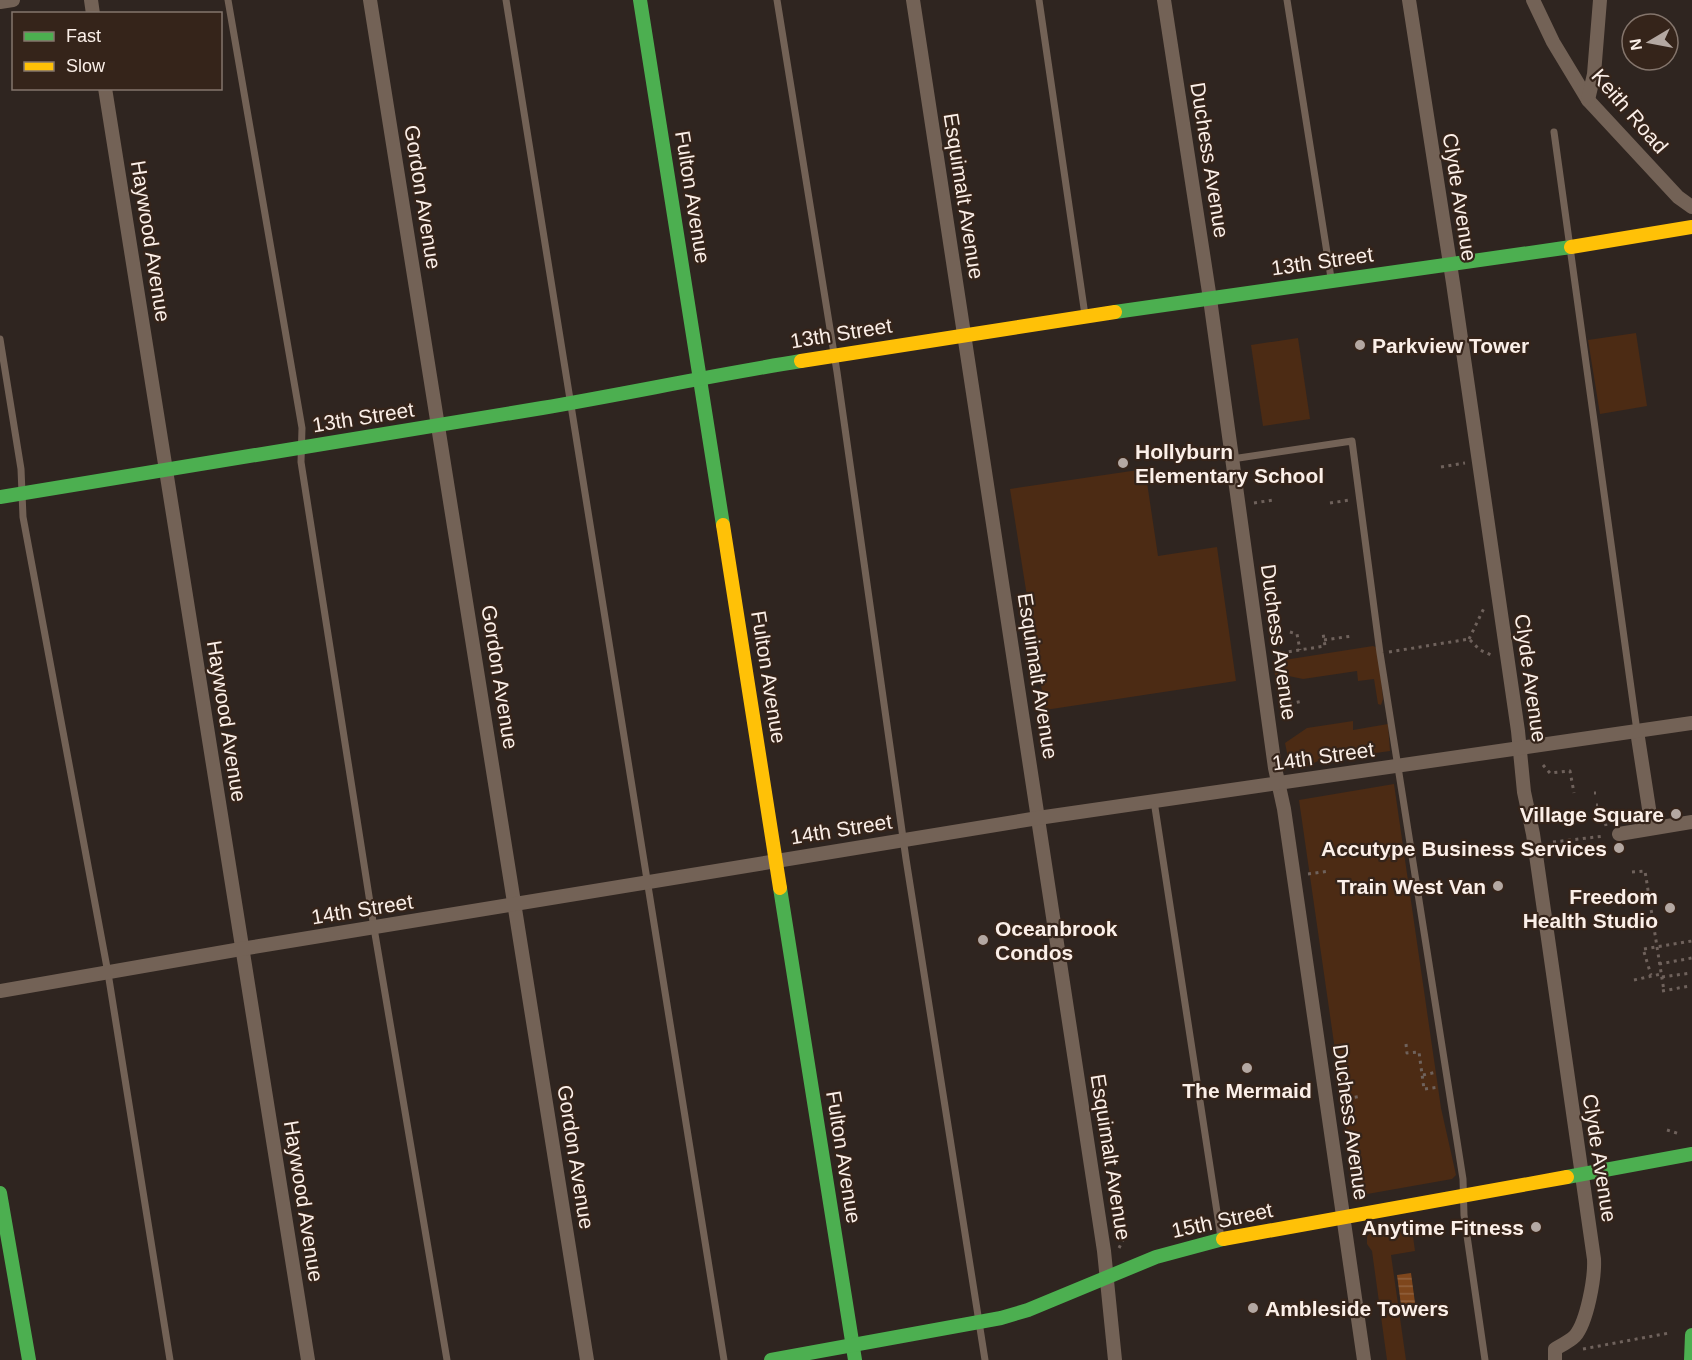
<svg xmlns="http://www.w3.org/2000/svg" width="1692" height="1360" viewBox="0 0 1692 1360" font-family="Arial,sans-serif">
<style>
.green{fill:#4c2b14}
.water{fill:url(#water-rules)}
.lines{fill:none;stroke-linecap:round;stroke-linejoin:round}
.path{stroke:#6f625c;stroke-width:3;stroke-dasharray:3 4.5;stroke-linecap:butt}
.lane{stroke:#736256;stroke-width:7}
.street{stroke:#736256;stroke-width:14}
.fast{stroke:#4caf50;stroke-width:14}
.slow{stroke:#ffc107;stroke-width:14}
.poi-dot{fill:#b4a8a2;stroke:#35241a;stroke-width:2}
.labels{text-anchor:middle;dominant-baseline:central;stroke-width:4.5;stroke-linejoin:round;paint-order:stroke}
.street-label{font-size:21px;fill:#fbefe8;stroke:#35241a}
.poi-label{font-size:21px;font-weight:bold;fill:#fbefe8;stroke:#35241a;text-anchor:end}
</style>
<defs>
<pattern id="water-rules" width="6" height="5" patternUnits="userSpaceOnUse" patternTransform="scale(1.5)"><rect width="6" height="5" fill="#7e461c"/><path d="M0 2.5h6" fill="none" stroke="#91613d"/></pattern>
</defs>
<rect width="100%" height="100%" fill="#2f2520"/>
<g class="green">
<path d="M1636,333L1647,406L1600,414L1588,340Z"/>
<path d="M1298,338L1310,419L1263,426L1251,345Z"/>
<path d="M1145,469L1158,556L1217,547L1236,681L1045,710L1010,489Z"/>
<path d="M1373,646L1378,648L1383,699L1381,705L1378,704L1374,679L1358,681L1357,671L1303,679L1284,675H1275L1274,665L1278,661Z"/>
<path d="M1353,721V730L1388,724L1390,751L1318,761L1302,769L1293,767L1289,762L1285,743L1307,728Z"/>
<path d="M1394,784L1441,1108L1456,1175L1452,1179L1356,1196L1299,800Z"/>
<path d="M1412,1229L1415,1251L1391,1255L1406,1360H1387L1372,1251L1367,1244V1236L1373,1230L1392,1231Z"/>
</g>
<path class="water" d="M1411,1273L1415,1303L1401,1305L1397,1275Z"/>
<g class="lines">
<g class="path">
<path d="M1441,467L1465,463"/>
<path d="M1254,503L1273,500"/>
<path d="M1330,503L1350,500"/>
<path d="M1290,632L1297,634L1300,650"/>
<path d="M1469,639L1484,608"/>
<path d="M1324,640L1352,636"/>
<path d="M1389,652L1469,639L1480,650L1491,655"/>
<path d="M1274,654L1325,646L1323,633"/>
<path d="M1282,705L1304,701"/>
<path d="M1543,765L1550,773L1570,771L1574,793"/>
<path d="M1594,793H1596"/>
<path d="M1596,805H1598"/>
<path d="M1603,809L1606,826"/>
<path d="M1553,842L1605,836"/>
<path d="M1387,856L1391,855L1390,846L1400,845"/>
<path d="M1632,872L1645,871L1664,991"/>
<path d="M1308,874L1330,871"/>
<path d="M1644,949L1692,941"/>
<path d="M1644,952L1651,975"/>
<path d="M1659,964L1692,958"/>
<path d="M1662,977L1691,973"/>
<path d="M1634,980L1661,974"/>
<path d="M1662,991L1690,986"/>
<path d="M1406,1044L1407,1053L1419,1052L1424,1089"/>
<path d="M1423,1075L1437,1072"/>
<path d="M1425,1089L1439,1087"/>
<path d="M1340,1100L1362,1096"/>
<path d="M1667,1130L1680,1134"/>
<path d="M1119,1248L1123,1240"/>
<path d="M1583,1349L1669,1333"/>
</g>
<g class="lane">
<path d="M228,0L302,428L301,462L374,928L447,1360"/>
<path d="M506,0L724,1360"/>
<path d="M777,0L837,372L906,859L985,1360"/>
<path d="M1039,0L1085,315"/>
<path d="M1287,0L1331,278"/>
<path d="M1554,132L1637,731"/>
<path d="M0,339L21,469L23,517L108,973L170,1360"/>
<path d="M1232,459L1352,441L1380,653L1463,1179L1464,1215L1485,1360"/>
<path d="M1154,801L1221,1238"/>
</g>
<g class="street">
<path d="M91,0L93,14"/>
<path d="M370,0L587,1360"/>
<path d="M913,0L1104,1251L1115,1360"/>
<path d="M1164,0L1210,299L1275,768L1284,809L1364,1360"/>
<path d="M1409,0L1453,283L1518,731L1524,792L1533,834L1594,1259C1595,1278 1587,1322 1575,1336C1570,1341 1562,1345 1555,1349V1360"/>
<path d="M1533,0L1553,42L1588,100L1678,197L1692,207"/>
<path d="M0,2L13,0"/>
<path d="M105,88L308,1360"/>
<path d="M1588,100L1594,74L1600,0"/>
<path d="M1637,731L1652,828"/>
<path d="M1619,834L1692,822"/>
<path d="M0,991L241,949L1038,818L1692,723"/>
</g>
<g class="fast">
<path d="M640,0L723,525"/>
<path d="M1115,312L1571,247"/>
<path d="M0,497C181,468 362,439 542,408C629,393 714,375 801,361"/>
<path d="M780,888L855,1360"/>
<path d="M1567,1177L1692,1154"/>
<path d="M0,1193L29,1360"/>
<path d="M771,1360L1001,1318L1028,1310L1156,1257L1223,1239"/>
<path d="M1691,1360L1692,1335"/>
</g>
<g class="slow">
<path d="M1571,247L1692,227"/>
<path d="M801,361L1115,312"/>
<path d="M723,525L780,888"/>
<path d="M1223,1239L1567,1177"/>
</g>
</g>
<g class="poi-dot">
<circle cx="1360" cy="345" r="6"/>
<circle cx="1123" cy="463" r="6"/>
<circle cx="1676" cy="814" r="6"/>
<circle cx="1619" cy="848" r="6"/>
<circle cx="1498" cy="886" r="6"/>
<circle cx="1670" cy="908" r="6"/>
<circle cx="983" cy="940" r="6"/>
<circle cx="1247" cy="1068" r="6"/>
<circle cx="1536" cy="1227" r="6"/>
<circle cx="1253" cy="1308" r="6"/>
</g>
<g class="labels">
<g class="street-label">
<text transform="translate(1630 111) rotate(49)">Keith Road</text>
<text transform="translate(1210 160) rotate(81)">Duchess Avenue</text>
<text transform="translate(964 196) rotate(81)">Esquimalt Avenue</text>
<text transform="translate(423 197) rotate(81)">Gordon Avenue</text>
<text transform="translate(693 197) rotate(81)">Fulton Avenue</text>
<text transform="translate(1460 197) rotate(81)">Clyde Avenue</text>
<text transform="translate(151 241) rotate(81)">Haywood Avenue</text>
<text transform="translate(1322 261) rotate(-8)">13th Street</text>
<text transform="translate(841 333) rotate(-9)">13th Street</text>
<text transform="translate(363 417) rotate(-9)">13th Street</text>
<text transform="translate(1279 642) rotate(82)">Duchess Avenue</text>
<text transform="translate(1038 676) rotate(81)">Esquimalt Avenue</text>
<text transform="translate(500 677) rotate(81)">Gordon Avenue</text>
<text transform="translate(769 677) rotate(81)">Fulton Avenue</text>
<text transform="translate(1531 678) rotate(82)">Clyde Avenue</text>
<text transform="translate(227 721) rotate(81)">Haywood Avenue</text>
<text transform="translate(1323 756) rotate(-8)">14th Street</text>
<text transform="translate(841 829) rotate(-9)">14th Street</text>
<text transform="translate(362 909) rotate(-9)">14th Street</text>
<text transform="translate(1351 1122) rotate(82)">Duchess Avenue</text>
<text transform="translate(576 1157) rotate(81)">Gordon Avenue</text>
<text transform="translate(844 1157) rotate(81)">Fulton Avenue</text>
<text transform="translate(1111 1157) rotate(81)">Esquimalt Avenue</text>
<text transform="translate(1600 1158) rotate(81)">Clyde Avenue</text>
<text transform="translate(304 1201) rotate(81)">Haywood Avenue</text>
<text transform="translate(1222 1220) rotate(-12)">15th Street</text>
</g>
<g class="poi-label">
<text x="1372" y="345" text-anchor="start">Parkview Tower</text>
<text x="1135" y="451" text-anchor="start">Hollyburn<tspan x="1135" dy="24">Elementary School</tspan></text>
<text x="1664" y="814">Village Square</text>
<text x="1607" y="848">Accutype Business Services</text>
<text x="1486" y="886">Train West Van</text>
<text x="1658" y="896">Freedom<tspan x="1658" dy="24">Health Studio</tspan></text>
<text x="995" y="928" text-anchor="start">Oceanbrook<tspan x="995" dy="24">Condos</tspan></text>
<text x="1247" y="1090" text-anchor="middle">The Mermaid</text>
<text x="1524" y="1227">Anytime Fitness</text>
<text x="1265" y="1308" text-anchor="start">Ambleside Towers</text>
</g>
</g>
<rect x="12" y="12" width="210" height="78" fill="#35241a" stroke="#84756c" stroke-width="1.5"/>
<rect x="24" y="32" width="30" height="9" fill="#4caf50" stroke="#84756c" stroke-width="1.5"/>
<text x="66" y="42" font-size="18" fill="#fbefe8">Fast</text>
<rect x="24" y="62" width="30" height="9" fill="#ffc107" stroke="#84756c" stroke-width="1.5"/>
<text x="66" y="72" font-size="18" fill="#fbefe8">Slow</text>
<g transform="translate(1650 42) rotate(260)"><circle r="28" fill="#35241a" stroke="#84756c" stroke-width="1.5"/>
<path d="M0-4.5L10 22L0 15L-10 22Z" fill="#b4a8a2"/>
<text y="-9" font-size="16" font-weight="bold" text-anchor="middle" fill="#fbefe8">N</text>
</g>
</svg>
